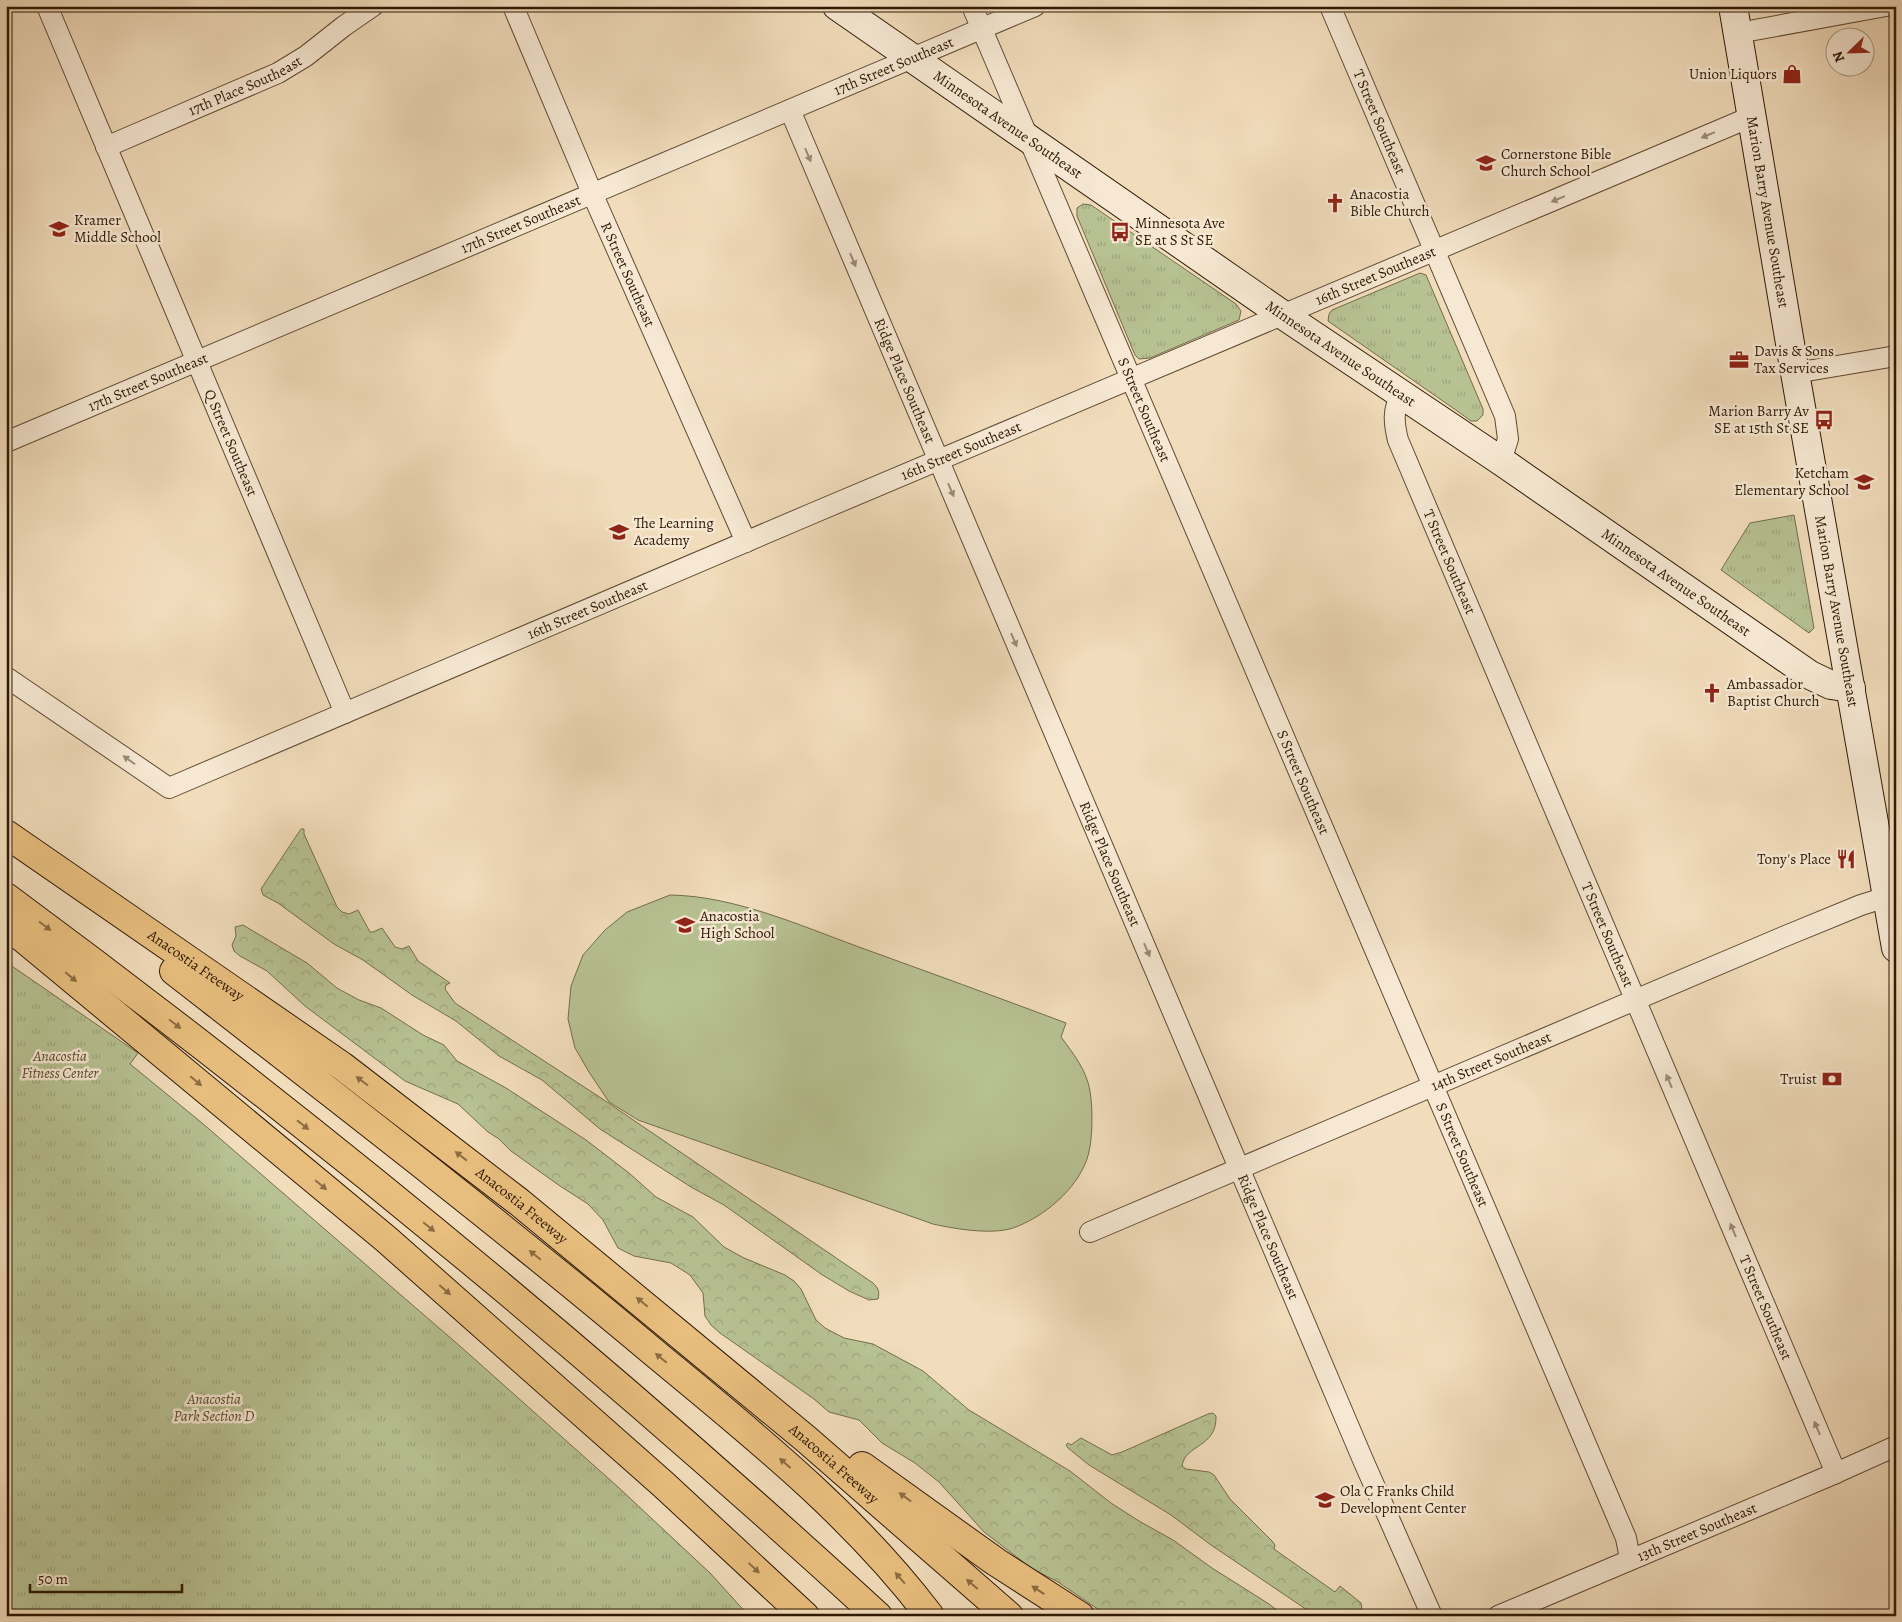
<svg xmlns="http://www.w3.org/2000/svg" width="1902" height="1622" viewBox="0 0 1902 1622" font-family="Alegreya,serif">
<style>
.green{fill:#b7c192;stroke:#736d4b}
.forest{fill:url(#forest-crowns);stroke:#736d4b}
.park{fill:url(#park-tufts);stroke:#736d4b}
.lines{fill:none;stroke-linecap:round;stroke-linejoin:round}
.minor-casing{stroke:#604a32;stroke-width:22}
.secondary-casing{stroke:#2f1904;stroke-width:30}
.motorway-casing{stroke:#2f1904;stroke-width:30}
.minor{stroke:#f6e8d3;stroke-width:20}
.secondary{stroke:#f6e8d3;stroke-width:28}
.motorway{stroke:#e8be7e;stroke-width:28}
.oneway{fill:#9c8b76}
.oneway2{fill:#8c6c41}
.labels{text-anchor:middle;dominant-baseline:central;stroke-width:5;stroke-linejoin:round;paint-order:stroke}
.street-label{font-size:15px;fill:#2f1904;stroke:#f6e8d3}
.poi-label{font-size:15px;fill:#2f1904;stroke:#f6e8d3;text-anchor:start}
.park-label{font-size:15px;font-style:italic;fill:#584b2f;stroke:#f6e8d3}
</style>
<defs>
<pattern id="forest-crowns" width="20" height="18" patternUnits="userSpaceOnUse" patternTransform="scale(1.25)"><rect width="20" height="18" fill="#b7c192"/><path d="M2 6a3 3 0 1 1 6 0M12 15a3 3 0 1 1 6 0" fill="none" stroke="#9ea57c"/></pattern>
<pattern id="park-tufts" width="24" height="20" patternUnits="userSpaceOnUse" patternTransform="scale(1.25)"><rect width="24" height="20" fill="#b7c192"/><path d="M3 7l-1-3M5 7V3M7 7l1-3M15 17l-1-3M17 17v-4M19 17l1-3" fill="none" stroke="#9ea57c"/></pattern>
</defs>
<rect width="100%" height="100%" fill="#f1dcbb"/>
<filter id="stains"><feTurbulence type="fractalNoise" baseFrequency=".004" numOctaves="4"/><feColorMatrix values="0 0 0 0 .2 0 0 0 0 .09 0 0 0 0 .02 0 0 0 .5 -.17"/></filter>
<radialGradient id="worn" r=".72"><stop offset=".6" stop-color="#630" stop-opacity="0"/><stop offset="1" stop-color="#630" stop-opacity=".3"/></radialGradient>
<path class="green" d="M670,895C734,896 799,925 859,947C928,972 997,997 1066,1023L1061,1037C1073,1053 1087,1071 1090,1091C1093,1109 1093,1142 1087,1159C1076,1190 1044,1217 1013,1228C992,1235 955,1229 933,1224L638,1120L609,1102L589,1072L575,1048L568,1019L571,986L583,955L605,930L627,912Z"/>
<g class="forest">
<path d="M301,829H304V834L337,907L342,912L349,914L358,910L370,932H373L382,928L395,947L402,949L409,946L418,961L450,983L446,985L445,989L455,1003L598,1096L873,1283C878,1288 880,1291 878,1299L869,1300L849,1291L821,1274L724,1205L691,1187L600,1129L542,1080L499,1056L456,1021L412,995L363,960L334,944L278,903L263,895L261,889Z"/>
<path d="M243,925L307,963L337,988L359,1000L381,1008L423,1035L444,1045L457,1061L506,1088L586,1140L629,1173L656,1197L693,1217L724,1247L744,1258L785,1275L794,1281L801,1289L816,1320L825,1328L844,1338L873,1344L923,1371L969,1410L1070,1471L1111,1503L1139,1521L1173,1540L1212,1568L1269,1604L1284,1616H1108L1058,1582L1031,1568L984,1532L939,1482L915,1463L882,1443L859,1420L829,1412L814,1399L720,1333L711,1325L705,1316L703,1293L690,1275L671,1263L634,1256L618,1248L603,1220L588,1204L560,1186L511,1151L499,1139L488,1132L458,1104L405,1081L305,1006L267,971L240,956L234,951L232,945L236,936L235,927Z"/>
<path d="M1213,1413L1216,1416C1217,1448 1185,1444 1182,1466L1186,1469L1209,1472L1214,1475L1230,1499L1272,1541L1275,1545L1274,1549L1335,1592L1340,1586L1361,1603L1363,1616H1316L1211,1545L1171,1515L1089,1465L1068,1448L1066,1445L1068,1443L1071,1445L1081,1438L1112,1455L1122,1452L1208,1414Z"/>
</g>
<g class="park">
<path d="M1083,204L1091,205L1236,304L1241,311L1239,320L1150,358L1139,359L1135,355L1077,216V208Z"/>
<path d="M1420,273L1426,275L1483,409V415L1477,421H1471L1460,413L1328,321L1329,314L1332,310Z"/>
<path d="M1794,515L1814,628L1809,633L1721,570L1750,523Z"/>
<path d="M6,962L138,1053L130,1064L202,1123L461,1347L618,1487L710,1573L749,1616H6Z"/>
</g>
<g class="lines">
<defs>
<g id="minor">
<path id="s1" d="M47,6L345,713"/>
<path id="s2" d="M513,6L592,193L746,542"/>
<path id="s3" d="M972,6L1626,1538L1630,1559"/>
<path id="s4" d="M1330,6L1505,416L1508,439L1501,461"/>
<path d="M1738,33L1886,6"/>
<path id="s5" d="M790,110L1363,1460L1432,1616"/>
<path id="s6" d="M106,147L278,73L306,56L344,26L373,6"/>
<path d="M1795,373L1896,356"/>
<path id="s7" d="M1402,394C1392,409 1394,424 1398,440L1836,1473"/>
<path id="s8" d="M6,442L1035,6"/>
<path id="s9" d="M6,677L169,788L811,514L1753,116"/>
<path id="s10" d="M1090,1232L1783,937L1861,905L1896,894"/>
<path id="s11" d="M1498,1616L1836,1473L1896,1446"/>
</g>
<g id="secondary">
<path id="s12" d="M837,6L1283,315L1501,461L1810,675L1831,685L1851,688"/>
<path id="s13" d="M1733,6L1795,373L1896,948"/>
</g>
<g id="motorway">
<path id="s14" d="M6,834L342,1066L519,1202L806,1439L1009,1616"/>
<path d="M6,897C309,1121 600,1361 878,1616"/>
<path d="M6,924L386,1239L664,1485L805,1616"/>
<path d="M174,971C335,1096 496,1220 652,1351C751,1433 852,1513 930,1616"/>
<path d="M862,1466L996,1562L1080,1616"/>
</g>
</defs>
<use href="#minor" class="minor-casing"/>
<use href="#secondary" class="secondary-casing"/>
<use href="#motorway" class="motorway-casing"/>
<use href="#minor" class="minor"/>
<use href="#secondary" class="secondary"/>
<use href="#motorway" class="motorway"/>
</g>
<defs><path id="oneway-solid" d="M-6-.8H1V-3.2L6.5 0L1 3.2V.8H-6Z" transform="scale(1.25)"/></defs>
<g class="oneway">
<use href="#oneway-solid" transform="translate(1708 135) rotate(157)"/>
<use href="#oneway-solid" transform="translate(808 155) rotate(67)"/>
<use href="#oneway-solid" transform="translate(1558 199) rotate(157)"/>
<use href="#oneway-solid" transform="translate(853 260) rotate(67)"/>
<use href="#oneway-solid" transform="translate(951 490) rotate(67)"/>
<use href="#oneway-solid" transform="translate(1014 640) rotate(67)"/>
<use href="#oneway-solid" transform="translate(129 760) rotate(-145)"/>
<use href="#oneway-solid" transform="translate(1147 950) rotate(67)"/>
<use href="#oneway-solid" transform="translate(1669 1081) rotate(-113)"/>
<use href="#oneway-solid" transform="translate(1733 1230) rotate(-113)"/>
<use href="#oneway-solid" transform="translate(1817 1428) rotate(-113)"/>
</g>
<g class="oneway2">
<use href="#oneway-solid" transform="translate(45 926) rotate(37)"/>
<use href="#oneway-solid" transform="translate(71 977) rotate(40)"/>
<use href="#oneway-solid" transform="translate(175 1024) rotate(37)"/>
<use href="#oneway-solid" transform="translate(196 1081) rotate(40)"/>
<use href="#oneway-solid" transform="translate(362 1081) rotate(-143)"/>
<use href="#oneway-solid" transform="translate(303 1125) rotate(38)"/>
<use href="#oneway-solid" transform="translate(461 1156) rotate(-142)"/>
<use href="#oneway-solid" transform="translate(321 1185) rotate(40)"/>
<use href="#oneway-solid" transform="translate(429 1227) rotate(39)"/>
<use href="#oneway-solid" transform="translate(535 1255) rotate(-141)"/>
<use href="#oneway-solid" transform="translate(445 1290) rotate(41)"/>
<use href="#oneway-solid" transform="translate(642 1302) rotate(-140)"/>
<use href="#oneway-solid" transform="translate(661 1358) rotate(-140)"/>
<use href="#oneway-solid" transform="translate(785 1463) rotate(-139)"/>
<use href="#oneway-solid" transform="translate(905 1497) rotate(-144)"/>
<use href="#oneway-solid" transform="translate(754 1568) rotate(43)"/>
<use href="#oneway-solid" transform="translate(900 1578) rotate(-131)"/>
<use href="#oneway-solid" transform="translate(972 1584) rotate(-139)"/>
<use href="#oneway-solid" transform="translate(1038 1590) rotate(-147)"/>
</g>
<defs>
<symbol id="shop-bare" viewBox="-9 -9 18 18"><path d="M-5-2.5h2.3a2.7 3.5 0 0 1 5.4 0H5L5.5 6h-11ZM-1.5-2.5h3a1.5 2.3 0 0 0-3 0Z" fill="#8f2418" stroke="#f6e8d3" stroke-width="2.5" paint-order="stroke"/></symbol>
<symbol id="school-bare" viewBox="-9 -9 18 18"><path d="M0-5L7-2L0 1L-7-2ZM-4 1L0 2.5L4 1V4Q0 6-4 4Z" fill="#8f2418" stroke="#f6e8d3" stroke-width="2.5" paint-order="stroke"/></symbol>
<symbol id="church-bare" viewBox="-9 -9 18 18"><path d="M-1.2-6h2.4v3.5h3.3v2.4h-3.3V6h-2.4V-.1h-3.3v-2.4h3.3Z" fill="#8f2418" stroke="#f6e8d3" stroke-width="2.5" paint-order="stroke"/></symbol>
<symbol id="bus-bare" viewBox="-9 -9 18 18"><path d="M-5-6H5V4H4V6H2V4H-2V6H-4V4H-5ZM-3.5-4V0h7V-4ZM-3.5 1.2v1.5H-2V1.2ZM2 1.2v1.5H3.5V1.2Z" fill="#8f2418" stroke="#f6e8d3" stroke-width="2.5" paint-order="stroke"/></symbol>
<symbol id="office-bare" viewBox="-9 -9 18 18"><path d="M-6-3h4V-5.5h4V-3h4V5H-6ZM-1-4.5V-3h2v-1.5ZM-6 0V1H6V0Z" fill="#8f2418" stroke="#f6e8d3" stroke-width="2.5" paint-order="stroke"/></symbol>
<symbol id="restaurant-bare" viewBox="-9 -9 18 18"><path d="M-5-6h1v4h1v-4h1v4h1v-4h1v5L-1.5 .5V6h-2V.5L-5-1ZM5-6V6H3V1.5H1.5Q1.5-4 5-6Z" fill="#8f2418" stroke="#f6e8d3" stroke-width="2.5" paint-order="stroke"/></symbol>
<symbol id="bank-bare" viewBox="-9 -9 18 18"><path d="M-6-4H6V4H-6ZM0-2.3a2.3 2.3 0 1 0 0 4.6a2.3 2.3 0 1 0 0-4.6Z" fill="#8f2418" stroke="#f6e8d3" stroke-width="2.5" paint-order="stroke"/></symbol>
</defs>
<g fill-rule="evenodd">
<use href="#shop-bare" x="1778" y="60" width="28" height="28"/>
<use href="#school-bare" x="1472" y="149" width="28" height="28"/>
<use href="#church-bare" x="1321" y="189" width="28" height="28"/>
<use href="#school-bare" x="45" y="215" width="28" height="28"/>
<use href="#bus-bare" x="1106" y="218" width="28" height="28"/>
<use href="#office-bare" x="1725" y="346" width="28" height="28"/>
<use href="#bus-bare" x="1810" y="406" width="28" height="28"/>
<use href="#school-bare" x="1850" y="468" width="28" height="28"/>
<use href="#school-bare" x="605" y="518" width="28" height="28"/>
<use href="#church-bare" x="1698" y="679" width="28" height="28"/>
<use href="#restaurant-bare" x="1832" y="845" width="28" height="28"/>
<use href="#school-bare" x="671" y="911" width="28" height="28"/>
<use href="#bank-bare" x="1818" y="1065" width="28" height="28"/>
<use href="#school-bare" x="1311" y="1486" width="28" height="28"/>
</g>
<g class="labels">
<g class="street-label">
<text stroke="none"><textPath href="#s8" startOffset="964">17th Street Southeast</textPath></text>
<text stroke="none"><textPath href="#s6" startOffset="152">17th Place Southeast</textPath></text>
<text stroke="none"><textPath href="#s4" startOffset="126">T Street Southeast</textPath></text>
<text stroke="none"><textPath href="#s12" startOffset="208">Minnesota Avenue Southeast</textPath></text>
<text stroke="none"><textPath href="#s13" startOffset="209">Marion Barry Avenue Southeast</textPath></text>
<text stroke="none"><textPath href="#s8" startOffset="559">17th Street Southeast</textPath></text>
<text stroke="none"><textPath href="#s2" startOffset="292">R Street Southeast</textPath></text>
<text stroke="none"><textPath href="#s9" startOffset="1508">16th Street Southeast</textPath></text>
<text stroke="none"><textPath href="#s12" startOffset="612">Minnesota Avenue Southeast</textPath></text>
<text stroke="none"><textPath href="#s5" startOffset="294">Ridge Place Southeast</textPath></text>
<text stroke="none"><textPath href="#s8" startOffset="154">17th Street Southeast</textPath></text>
<text stroke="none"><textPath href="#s3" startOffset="439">S Street Southeast</textPath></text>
<text stroke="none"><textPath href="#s1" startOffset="474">Q Street Southeast</textPath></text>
<text stroke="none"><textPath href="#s9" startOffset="1058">16th Street Southeast</textPath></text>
<text stroke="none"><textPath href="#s7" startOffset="180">T Street Southeast</textPath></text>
<text stroke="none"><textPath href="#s12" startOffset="1018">Minnesota Avenue Southeast</textPath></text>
<text stroke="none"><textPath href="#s9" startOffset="652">16th Street Southeast</textPath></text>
<text stroke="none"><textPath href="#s13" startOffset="614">Marion Barry Avenue Southeast</textPath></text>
<text stroke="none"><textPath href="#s3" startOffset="844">S Street Southeast</textPath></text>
<text stroke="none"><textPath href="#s5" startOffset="819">Ridge Place Southeast</textPath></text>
<text stroke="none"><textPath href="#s7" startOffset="585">T Street Southeast</textPath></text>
<text stroke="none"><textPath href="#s14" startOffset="231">Anacostia Freeway</textPath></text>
<text stroke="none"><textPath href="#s10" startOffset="436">14th Street Southeast</textPath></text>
<text stroke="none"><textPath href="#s3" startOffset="1249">S Street Southeast</textPath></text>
<text stroke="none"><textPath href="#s14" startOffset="636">Anacostia Freeway</textPath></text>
<text stroke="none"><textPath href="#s5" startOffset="1224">Ridge Place Southeast</textPath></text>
<text stroke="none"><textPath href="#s7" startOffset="990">T Street Southeast</textPath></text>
<text stroke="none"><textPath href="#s14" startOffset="1041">Anacostia Freeway</textPath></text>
<text stroke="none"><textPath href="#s11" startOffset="216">13th Street Southeast</textPath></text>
</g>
<g class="poi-label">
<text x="1777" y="74" text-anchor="end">Union Liquors</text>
<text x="1501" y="154">Cornerstone Bible<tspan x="1501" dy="17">Church School</tspan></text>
<text x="1350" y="194">Anacostia<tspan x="1350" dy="17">Bible Church</tspan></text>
<text x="74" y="220">Kramer<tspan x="74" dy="17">Middle School</tspan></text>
<text x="1135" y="223">Minnesota Ave<tspan x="1135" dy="17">SE at S St SE</tspan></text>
<text x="1754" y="351">Davis &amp; Sons<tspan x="1754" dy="17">Tax Services</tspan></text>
<text x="1809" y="411" text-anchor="end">Marion Barry Av<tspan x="1809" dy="17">SE at 15th St SE</tspan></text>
<text x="1849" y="473" text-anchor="end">Ketcham<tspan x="1849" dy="17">Elementary School</tspan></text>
<text x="634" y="523">The Learning<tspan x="634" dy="17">Academy</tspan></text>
<text x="1727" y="684">Ambassador<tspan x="1727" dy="17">Baptist Church</tspan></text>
<text x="1831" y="859" text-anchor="end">Tony's Place</text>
<text x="700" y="916">Anacostia<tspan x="700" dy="17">High School</tspan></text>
<text x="1817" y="1079" text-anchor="end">Truist</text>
<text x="1340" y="1491">Ola C Franks Child<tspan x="1340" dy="17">Development Center</tspan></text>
</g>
<g class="park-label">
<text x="60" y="1056">Anacostia<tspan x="60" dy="17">Fitness Center</tspan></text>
<text x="214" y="1399">Anacostia<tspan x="214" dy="17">Park Section D</tspan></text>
</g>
</g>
<rect width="1902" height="1622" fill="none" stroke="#f1dcbb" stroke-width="25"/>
<rect x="8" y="8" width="1887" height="1607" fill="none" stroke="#2f1904" stroke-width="2.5"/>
<rect x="12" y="12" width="1877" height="1597" fill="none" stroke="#2f1904"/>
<g transform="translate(1850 52) rotate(247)"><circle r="24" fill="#f6e8d3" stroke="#a69580"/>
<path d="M0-4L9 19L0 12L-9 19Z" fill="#8f2418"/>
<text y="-8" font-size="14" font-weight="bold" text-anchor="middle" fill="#2f1904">N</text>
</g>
<path d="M30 1584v8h152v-8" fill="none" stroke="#2f1904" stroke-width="2.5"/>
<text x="38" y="1584" font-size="15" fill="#2f1904" stroke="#f6e8d3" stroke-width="4" paint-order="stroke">50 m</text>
<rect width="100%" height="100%" filter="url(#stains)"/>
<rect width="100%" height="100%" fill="url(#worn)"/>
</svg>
